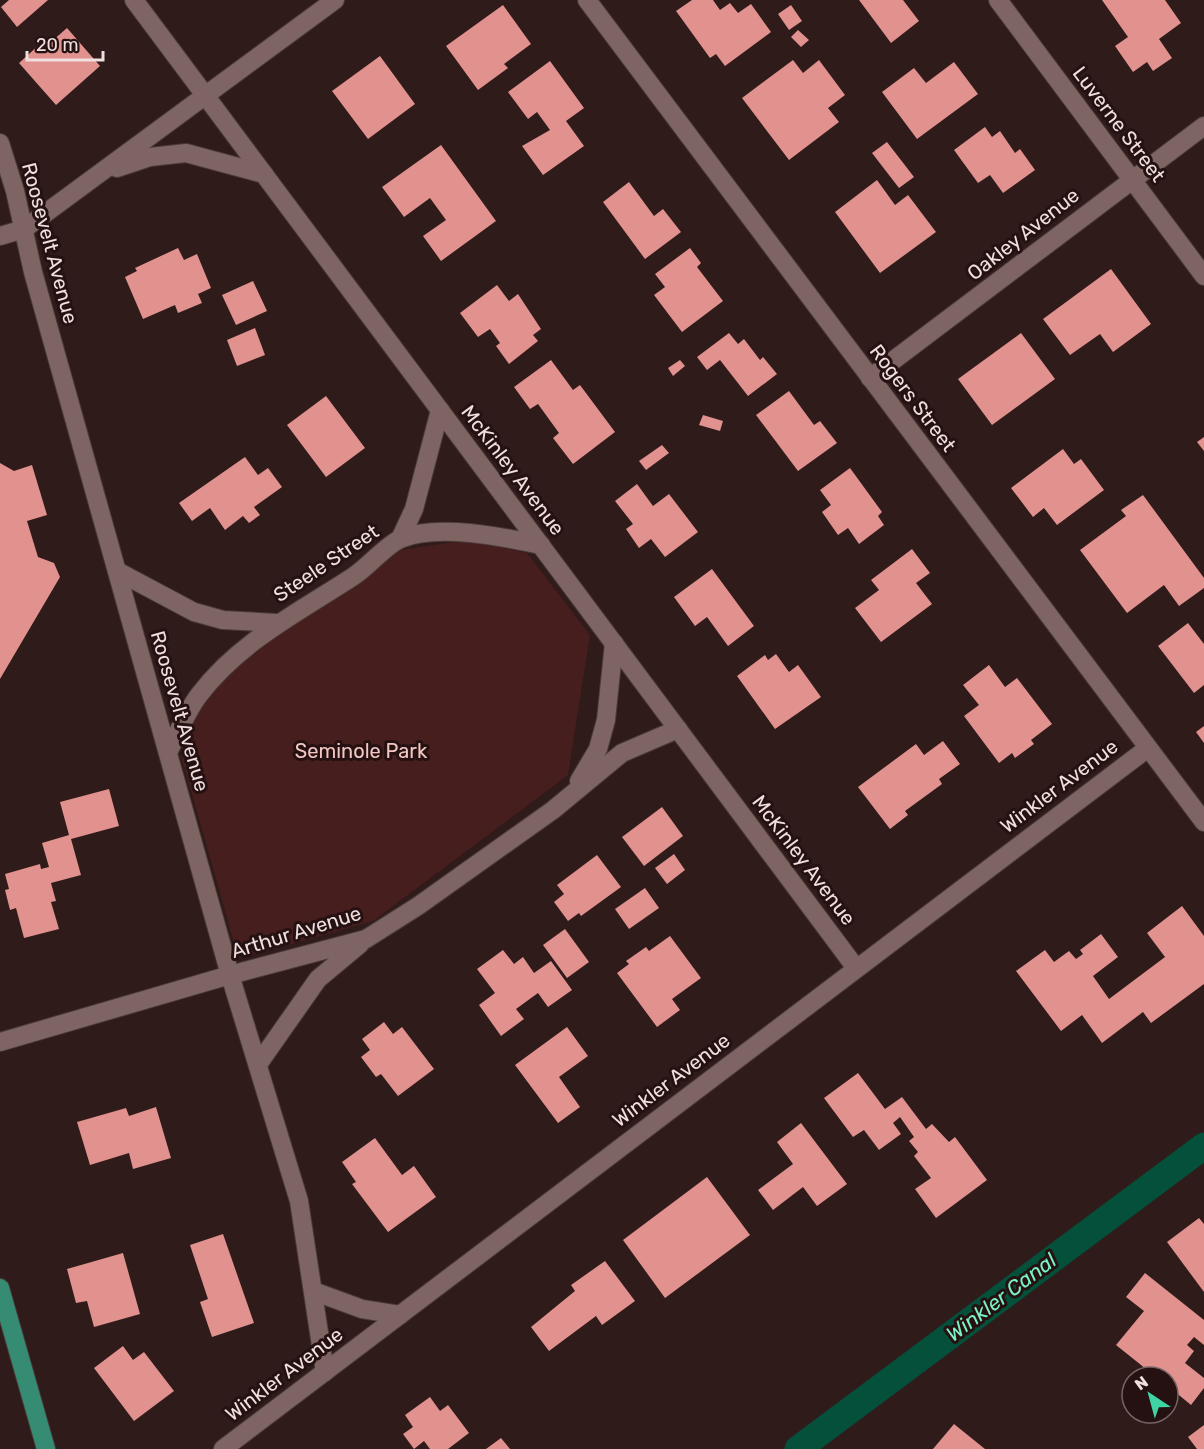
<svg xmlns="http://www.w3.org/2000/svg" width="1204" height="1449" viewBox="0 0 1204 1449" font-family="Rubik,sans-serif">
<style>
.green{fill:#451e1d}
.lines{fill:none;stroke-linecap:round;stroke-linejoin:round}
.canal{stroke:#04503a;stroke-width:27}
.building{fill:#e1918e}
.minor-casing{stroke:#4a3a39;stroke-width:20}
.major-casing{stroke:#4a3a39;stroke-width:20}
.minor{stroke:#7e6463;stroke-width:18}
.major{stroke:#358c72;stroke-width:18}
.labels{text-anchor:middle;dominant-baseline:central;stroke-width:6;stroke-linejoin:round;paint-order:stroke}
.street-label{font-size:20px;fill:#efe0df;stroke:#251111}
.park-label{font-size:20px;fill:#f2c6c3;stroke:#251111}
.water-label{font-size:21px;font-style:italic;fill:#7bf2c4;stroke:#251111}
</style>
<rect width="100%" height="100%" fill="#2f1b1a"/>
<path class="green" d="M467,540L527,553L590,635L568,775L373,921L252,955L235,946L182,759V743L212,688L274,638L401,550Z"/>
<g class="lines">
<path class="canal" d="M798,1449L1204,1146"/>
</g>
<g class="building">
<path d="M9,0H48L17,27L1,7Z"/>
<path d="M692,0H713L720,10L730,3L738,13L751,4L771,32L725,66L716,54L710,58L676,11Z"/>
<path d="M859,0H903L919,21L891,43Z"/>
<path d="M1102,0H1165L1181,23L1159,39L1172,58L1153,71L1147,62L1133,72L1115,46L1128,37Z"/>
<path d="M503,5L531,44L504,64L508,68L478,90L446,46Z"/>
<path d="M791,5L802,21L789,30L778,14Z"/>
<path d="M67,28L100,66L56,105L19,63L40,44L44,48Z"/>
<path d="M798,30L809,40L801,47L791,37Z"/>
<path d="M380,56L415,104L368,139L332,91Z"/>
<path d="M793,60L803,73L819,60L845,95L828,108L839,122L789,160L742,98Z"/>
<path d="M550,61L584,108L566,121L584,146L543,175L522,146L550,130L537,112L528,119L508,92Z"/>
<path d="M954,62L978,94L917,139L882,92L914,68L926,83Z"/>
<path d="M985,127L992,137L1000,131L1015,153L1020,149L1035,170L1003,193L990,175L978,183L954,150Z"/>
<path d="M887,142L914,177L899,188L872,153Z"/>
<path d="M441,145L496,221L441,261L423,236L446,220L430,198L404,217L382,187Z"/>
<path d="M877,180L895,205L908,195L936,232L880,273L835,212Z"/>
<path d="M629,182L654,216L663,209L681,232L645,259L603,202Z"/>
<path d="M178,248L184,260L197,254L211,288L198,294L202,303L178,313L175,305L143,319L125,277L137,271L135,268Z"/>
<path d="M690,248L701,263L697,267L723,301L682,332L654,295L665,287L655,274Z"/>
<path d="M1111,269L1151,324L1113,352L1100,334L1070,355L1043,319Z"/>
<path d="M253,281L267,311L236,325L222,295Z"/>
<path d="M497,285L509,301L518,294L541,329L533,335L538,341L509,364L496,346L500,343L490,329L478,337L460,313Z"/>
<path d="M255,328L265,355L237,366L227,340Z"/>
<path d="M729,333L738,344L744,339L760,360L763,357L777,374L748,396L720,360L707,370L697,357Z"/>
<path d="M1021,333L1055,379L992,425L958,379Z"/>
<path d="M551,360L573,390L580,385L615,432L573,464L553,438L559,433L538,404L530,409L514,387Z"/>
<path d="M680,360L685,366L673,376L668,368Z"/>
<path d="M789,391L814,425L820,421L837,443L798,471L756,415Z"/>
<path d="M326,396L365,448L326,477L287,425Z"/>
<path d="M703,415L723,421L720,431L699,425Z"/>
<path d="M1204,437V451L1197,442Z"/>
<path d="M662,445L669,453L646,470L639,461Z"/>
<path d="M1063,449L1074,464L1081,459L1104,490L1057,525L1044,508L1033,517L1011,488Z"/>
<path d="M245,457L258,475L268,468L282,487L254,507L260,515L249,523L243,516L225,530L210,508L192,521L179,503Z"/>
<path d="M0,463L14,471L32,465L47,515L27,521L38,557L54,563L60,577L0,679Z"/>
<path d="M850,468L882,512L878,516L884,525L859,544L848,528L838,535L822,512L831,505L820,490Z"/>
<path d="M637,484L653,506L669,494L698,532L665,557L651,539L639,548L626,529L633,524L615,501Z"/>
<path d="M1143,495L1204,578V588L1179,606L1164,585L1127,613L1080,550L1126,516L1121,510Z"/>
<path d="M912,549L930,573L916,583L932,604L881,642L855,608L879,590L871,580Z"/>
<path d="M712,569L754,626L728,646L707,617L695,626L674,597Z"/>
<path d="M1188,623L1204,644V685L1194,693L1158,646Z"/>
<path d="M776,654L789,672L798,665L821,697L775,729L737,676L765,655L768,660Z"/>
<path d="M989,665L1005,687L1017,678L1052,724L1031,740L1034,744L1015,758L1012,753L999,763L964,716L979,705L963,685Z"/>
<path d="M1204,726V743L1196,732Z"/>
<path d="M943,741L960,764L939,779L942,784L905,811L908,815L890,829L858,787L916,744L924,755Z"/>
<path d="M109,789L119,826L71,839L81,875L51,883L56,901L51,902L59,929L24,938L16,908L10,910L5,890L9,889L5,874L40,864L41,869L49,867L42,843L69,835L60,802Z"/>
<path d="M662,807L683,836L644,866L622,837Z"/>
<path d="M674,854L685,870L667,884L655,868Z"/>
<path d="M597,855L621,887L581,916L579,913L568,921L554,902L564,894L557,885Z"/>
<path d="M645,888L659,908L629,929L615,909Z"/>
<path d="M1182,906L1204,936V984L1151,1023L1143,1012L1102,1043L1082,1015L1061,1031L1016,971L1045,950L1054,962L1069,951L1076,959L1083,954L1080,950L1101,934L1118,957L1093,976L1109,999L1165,957L1147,933Z"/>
<path d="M565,929L589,962L567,978L543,945Z"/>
<path d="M670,936L701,978L672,999L680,1010L657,1027L617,973L629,964L626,961L646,947L649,951Z"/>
<path d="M503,950L514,964L523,957L534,973L551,961L572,990L548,1007L538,993L516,1009L524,1019L501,1036L479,1005L495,993L477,969Z"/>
<path d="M384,1022L393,1034L402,1027L434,1069L398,1096L381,1074L376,1077L361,1057L370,1050L362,1039Z"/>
<path d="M567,1027L588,1056L559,1077L580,1107L558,1123L515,1065Z"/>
<path d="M858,1073L885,1109L902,1097L926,1129L932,1124L949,1142L955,1137L987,1180L936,1218L915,1189L931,1178L914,1156L918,1152L909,1141L914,1137L900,1117L893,1123L901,1134L879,1150L864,1130L853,1137L824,1098Z"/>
<path d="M156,1107L171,1158L133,1169L129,1153L90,1165L77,1122L126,1108L129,1116Z"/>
<path d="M801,1123L847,1184L817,1206L803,1187L773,1210L758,1190L793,1164L777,1142Z"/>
<path d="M375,1138L402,1175L414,1166L436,1197L388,1232L352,1184L356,1182L342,1162Z"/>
<path d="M707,1177L750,1235L665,1298L623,1240Z"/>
<path d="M1199,1218L1204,1224V1292L1167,1242Z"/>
<path d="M223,1234L254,1323L212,1337L200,1302L208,1299L190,1245Z"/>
<path d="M123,1253L140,1314L94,1327L87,1301L76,1303L67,1269Z"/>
<path d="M605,1261L635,1301L602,1325L596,1316L549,1351L531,1327L575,1291L571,1285Z"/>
<path d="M1145,1273L1204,1320V1345L1194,1337L1187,1345L1194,1351L1185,1363L1204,1378V1388L1191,1405L1168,1386V1377H1156L1116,1345L1144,1311L1126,1297Z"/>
<path d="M123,1346L133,1360L144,1352L174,1391L134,1421L94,1368Z"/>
<path d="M430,1397L440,1411L448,1405L469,1433L448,1449H430L424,1441L414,1449L403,1434L413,1427L405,1415Z"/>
<path d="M954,1424L985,1449H933Z"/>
<path d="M1204,1425V1449H1197L1188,1437Z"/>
<path d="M501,1438L510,1449H486Z"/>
</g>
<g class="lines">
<defs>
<g id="minor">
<path d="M134,0L856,968"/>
<path d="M587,0L1204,822"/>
<path d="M998,0L1204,276"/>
<path d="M0,143L15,191L33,272L230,975L299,1201L325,1372"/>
<path d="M117,168L150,157L186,153L264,174"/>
<path d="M0,236L24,229L335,0"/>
<path d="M870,378L1204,126"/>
<path d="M400,539L414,509L440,410"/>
<path d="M117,571L194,612L223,620L277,623"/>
<path d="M168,752C178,734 186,712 199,695C239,642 299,612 354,576C369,566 384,547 400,539C437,523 503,537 541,545"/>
<path d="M579,781L598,749L606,720L614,643"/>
<path d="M0,1042L230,975L366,939L418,906L553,810L622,753L678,729"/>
<path d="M259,1063L318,979L360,944"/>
<path d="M313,1291L362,1309L400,1315"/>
<path d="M223,1449L1148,748"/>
</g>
<path id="major" d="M0,1288L46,1449"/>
</defs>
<use href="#minor" class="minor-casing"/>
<use href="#major" class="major-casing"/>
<use href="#minor" class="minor"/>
<use href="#major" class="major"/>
</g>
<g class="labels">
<g class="street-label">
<text transform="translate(1119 124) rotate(53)">Luverne Street</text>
<text transform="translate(1023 234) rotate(-38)">Oakley Avenue</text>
<text transform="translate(50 243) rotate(75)">Roosevelt Avenue</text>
<text transform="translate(913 398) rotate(53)">Rogers Street</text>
<text transform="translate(513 470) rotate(53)">McKinley Avenue</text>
<text transform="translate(326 563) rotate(-34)">Steele Street</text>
<text transform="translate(180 711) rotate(74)">Roosevelt Avenue</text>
<text transform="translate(1059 786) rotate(-37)">Winkler Avenue</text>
<text transform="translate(804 860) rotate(53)">McKinley Avenue</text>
<text transform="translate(296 932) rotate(-17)">Arthur Avenue</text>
<text transform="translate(671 1080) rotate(-37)">Winkler Avenue</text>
<text transform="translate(284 1374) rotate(-37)">Winkler Avenue</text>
</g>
<g class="park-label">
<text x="361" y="751">Seminole Park</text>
</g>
<g class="water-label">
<text transform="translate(1001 1297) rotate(-37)">Winkler Canal</text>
</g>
</g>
<g transform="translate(1150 1395) rotate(324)"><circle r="28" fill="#251111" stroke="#766463" stroke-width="1.5"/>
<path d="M0-4.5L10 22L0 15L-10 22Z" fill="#3ed4a3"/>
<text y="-9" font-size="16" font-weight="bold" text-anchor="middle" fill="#efe0df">N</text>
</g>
<path d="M27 51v9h76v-9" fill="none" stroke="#efe0df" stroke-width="3"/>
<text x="36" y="51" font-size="18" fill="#efe0df" stroke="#251111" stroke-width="4.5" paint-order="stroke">20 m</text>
</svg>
